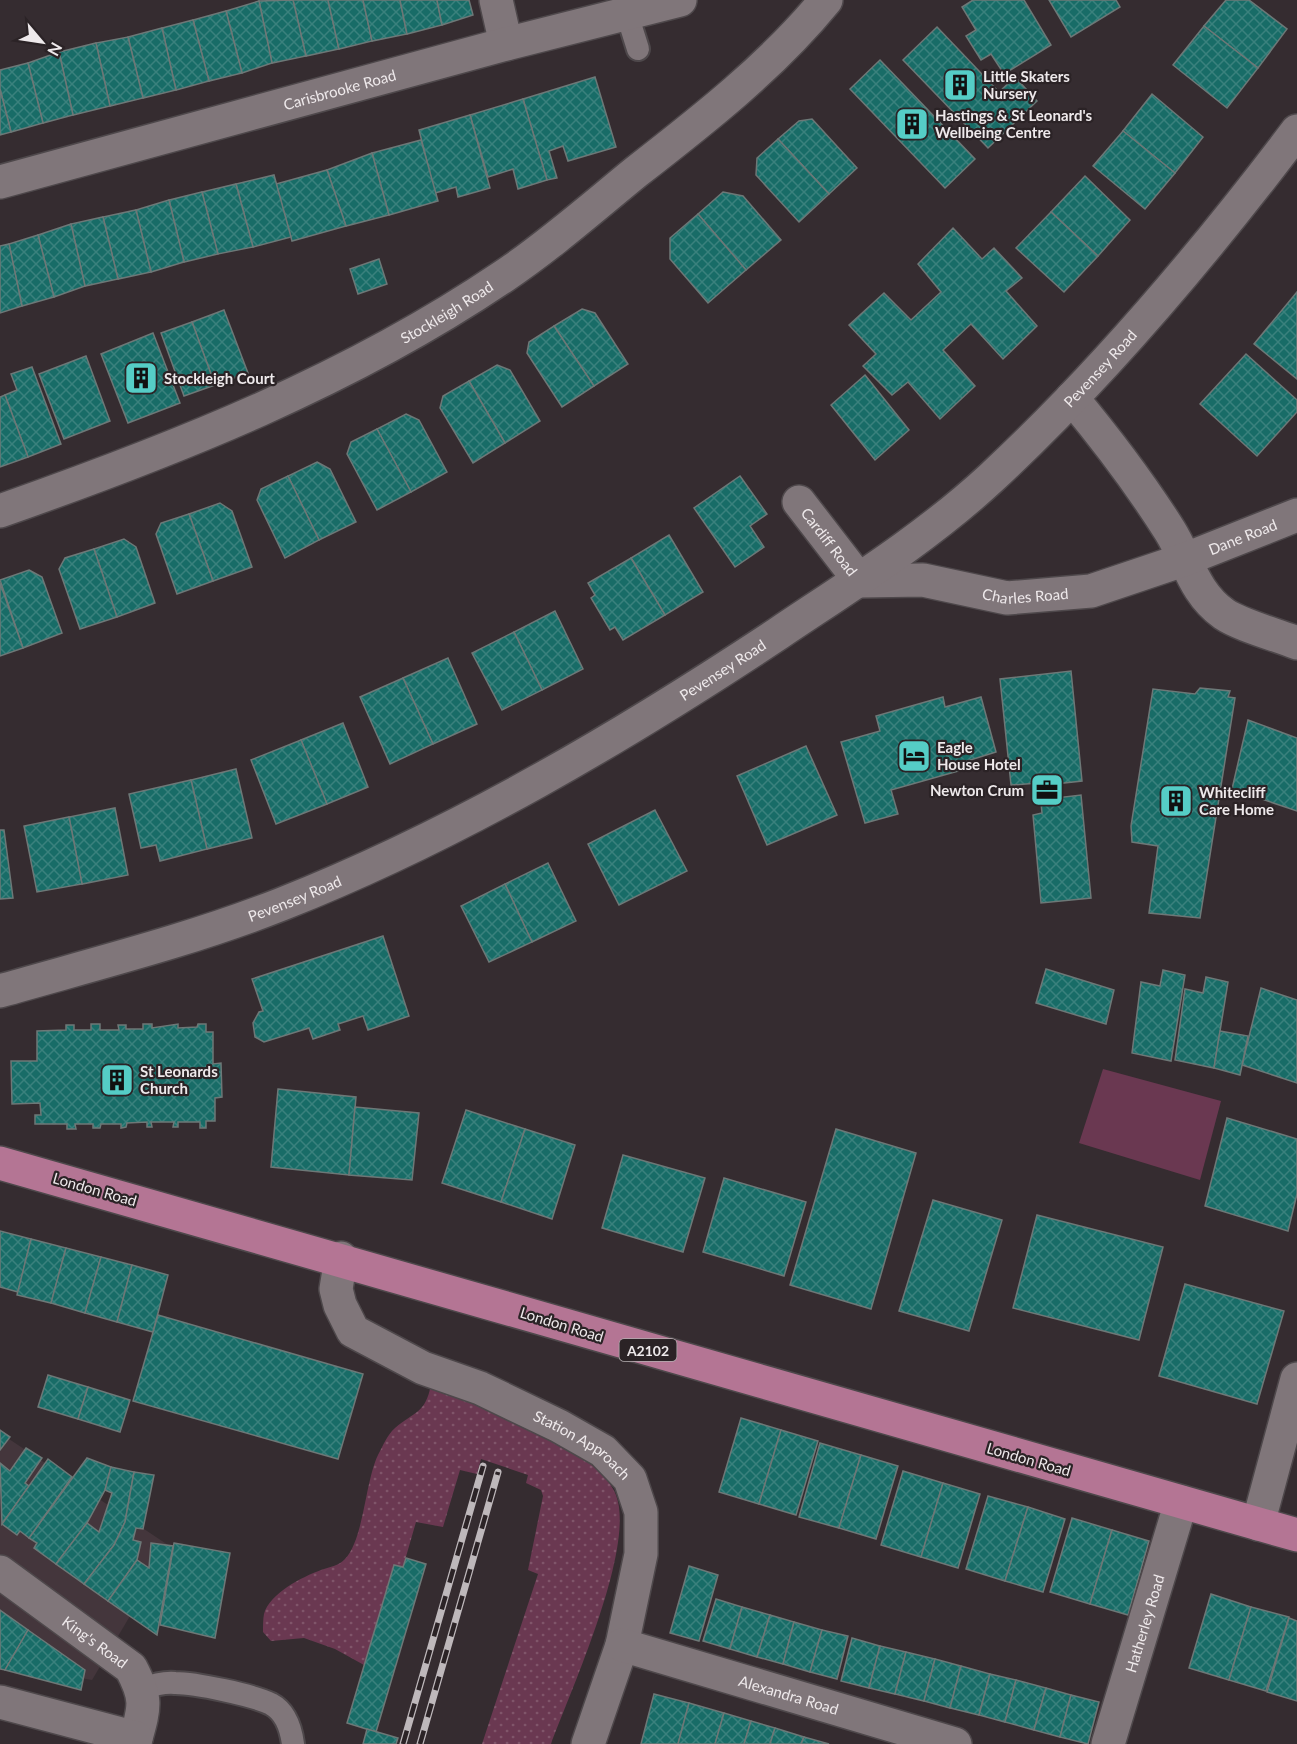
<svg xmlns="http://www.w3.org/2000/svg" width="1297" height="1744" viewBox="0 0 1297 1744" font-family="Lato,sans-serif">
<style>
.built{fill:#44363c}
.grass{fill:url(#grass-dots)}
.park{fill:#6a3851}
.building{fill:url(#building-cross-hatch);stroke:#6d7877;stroke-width:1.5}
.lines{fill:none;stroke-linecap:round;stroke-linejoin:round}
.lane-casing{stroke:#4e484b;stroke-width:26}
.street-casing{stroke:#4e484b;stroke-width:36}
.primary-casing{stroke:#4e484b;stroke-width:36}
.lane{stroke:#80767a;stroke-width:22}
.street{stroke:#80767a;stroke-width:33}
.primary{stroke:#b47594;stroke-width:33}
.rail-casing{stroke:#beb8bb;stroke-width:7}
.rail{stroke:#2b2326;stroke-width:4.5;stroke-dasharray:14;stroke-linecap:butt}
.labels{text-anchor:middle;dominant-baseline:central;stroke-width:4.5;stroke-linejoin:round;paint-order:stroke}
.shield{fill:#2b2326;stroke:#b4aeb0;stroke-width:1.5}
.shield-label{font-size:14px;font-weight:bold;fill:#eee9eb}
.poi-label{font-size:15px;font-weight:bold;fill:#eee9eb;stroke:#2b2326;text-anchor:start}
.street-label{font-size:15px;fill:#eee9eb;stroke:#2b2326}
</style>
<defs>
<pattern id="grass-dots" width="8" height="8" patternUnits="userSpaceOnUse" patternTransform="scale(1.5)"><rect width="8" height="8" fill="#6a3851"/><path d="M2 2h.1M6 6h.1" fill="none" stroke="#80556a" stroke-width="1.8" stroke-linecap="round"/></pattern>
<pattern id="building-cross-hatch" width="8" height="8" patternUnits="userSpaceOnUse" patternTransform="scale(1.5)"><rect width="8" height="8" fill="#186c67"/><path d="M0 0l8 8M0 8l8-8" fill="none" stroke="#3a817d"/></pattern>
</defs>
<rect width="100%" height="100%" fill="#352c30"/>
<path class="built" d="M0,1433L171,1547L92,1680L0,1664Z"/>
<path class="grass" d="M431,1385C476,1404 599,1448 616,1495C636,1547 571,1690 551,1744H482L538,1574L528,1570L543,1496L541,1490L526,1483L528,1475L481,1459L477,1474L460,1470L443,1527L416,1522L403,1567L394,1565L364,1665L335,1649L304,1638L271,1641L263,1632C263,1626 263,1619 264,1614C270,1593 302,1577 321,1570C329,1567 339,1566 345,1559C364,1539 365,1482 378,1455C383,1446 387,1435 395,1428C415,1411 425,1414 431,1385Z"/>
<path class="park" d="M1103,1069L1221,1101L1200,1180L1079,1143Z"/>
<g class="building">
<path d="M293,0H328L339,49L306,56Z"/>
<path d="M293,0L306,56L272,63L259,1Z"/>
<path d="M328,0H363L372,41L339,49Z"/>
<path d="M363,0H400L407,34L372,41Z"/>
<path d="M400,0H437L442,25L407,34Z"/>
<path d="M437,0H469L473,15L442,25Z"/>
<path d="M973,0H1024L1051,45L1004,74L991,54L981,60L966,36L976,30L962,7Z"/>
<path d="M1049,0H1116L1120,7L1071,37Z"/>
<path d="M1226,0H1249L1287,29L1258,68L1204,26Z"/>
<path d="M259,1L272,63L242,73L226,11Z"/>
<path d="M226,11L242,73L209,81L193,20Z"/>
<path d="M193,20L209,81L176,90L162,28Z"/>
<path d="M1204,26L1258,68L1227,108L1173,65Z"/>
<path d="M937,27L999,92L1015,77L1037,101L988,148L903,60Z"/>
<path d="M162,28L176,90L143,98L128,37Z"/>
<path d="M128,37L143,98L110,106L96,43Z"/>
<path d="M96,43L110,106L73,115L59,52Z"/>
<path d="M59,52L73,115L43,123L28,63Z"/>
<path d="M880,60L975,159L945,188L850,89Z"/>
<path d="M28,63L43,123L11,132L0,89V70Z"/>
<path d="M595,77L616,147L568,161L563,146L549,151L557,178L547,180L523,99Z"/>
<path d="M0,89L11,132L0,135Z"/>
<path d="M1152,94L1203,137L1175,173L1123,131Z"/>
<path d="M523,99L547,180L518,189L513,169L488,177L470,115Z"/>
<path d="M470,115L490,188L458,197L456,187L435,193L419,130Z"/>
<path d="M812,119L857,168L829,194L778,139L799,121Z"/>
<path d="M1123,131L1175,173L1145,209L1093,166Z"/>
<path d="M778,139L829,194L799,222L756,175L757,158Z"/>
<path d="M421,140L438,201L389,215L372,153Z"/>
<path d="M372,153L389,215L346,226L327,170Z"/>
<path d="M327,170L346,226L292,241L276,184Z"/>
<path d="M274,175L291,237L253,247L236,184Z"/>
<path d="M1085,176L1130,220L1098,256L1051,212Z"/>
<path d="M236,184L253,247L218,254L202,192Z"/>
<path d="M202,192L218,254L184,262L169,200Z"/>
<path d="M723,192L743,196L781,240L746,270L698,214Z"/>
<path d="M169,200L184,262L151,272L136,210Z"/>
<path d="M136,210L151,272L118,279L103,217Z"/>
<path d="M1051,212L1098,256L1064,292L1016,248Z"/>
<path d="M698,214L746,270L708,303L670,259V238Z"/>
<path d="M103,217L118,279L85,286L71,224Z"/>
<path d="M71,224L85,286L54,297L38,235Z"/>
<path d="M953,228L982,259L994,248L1022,278L1006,291L1037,326L1003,359L971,324L943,350L975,386L940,419L908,382L892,395L863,366L876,354L849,325L884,293L911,320L941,292L918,264Z"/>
<path d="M38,235L54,297L22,306L9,244Z"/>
<path d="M9,244L22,306L0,313V246Z"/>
<path d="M379,259L387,284L358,294L350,269Z"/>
<path d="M1297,292V379L1254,344Z"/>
<path d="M582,309L595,313L628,364L594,386L554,326Z"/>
<path d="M224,310L248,373L215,385L192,322Z"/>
<path d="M192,322L215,385L184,396L161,333Z"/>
<path d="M554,326L594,386L562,407L527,353L529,342Z"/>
<path d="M153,333L180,403L128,423L101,354Z"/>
<path d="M1246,354L1297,400V412L1257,456L1200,404Z"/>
<path d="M86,356L110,421L64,439L39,374Z"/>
<path d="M497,365L510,370L540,421L505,443L469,381Z"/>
<path d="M32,367L61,444L28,457L5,395L17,390L11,374Z"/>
<path d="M865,375L909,430L875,460L831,405Z"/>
<path d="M469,381L505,443L473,463L440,408L443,396Z"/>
<path d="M5,395L28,457L0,467V397Z"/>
<path d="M406,414L419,420L447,472L411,492L377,429Z"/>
<path d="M377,429L411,492L377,510L347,454L351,442Z"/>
<path d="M317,462L330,469L356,522L319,540L288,476Z"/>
<path d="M288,476L319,540L285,558L257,500L261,489Z"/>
<path d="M740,476L767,514L750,526L764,547L735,567L694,508Z"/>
<path d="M220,503L232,511L252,567L213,581L189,514Z"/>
<path d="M189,514L213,581L177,594L156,534L161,523Z"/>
<path d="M669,535L703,592L665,615L631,558Z"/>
<path d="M124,539L136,547L155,603L117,617L94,549Z"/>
<path d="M94,549L117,617L80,629L59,569L65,558Z"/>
<path d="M631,558L665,615L623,640L615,627L610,630L591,598L595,595L588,583Z"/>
<path d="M29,570L42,577L62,633L23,648L0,580Z"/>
<path d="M0,583L23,648L0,656Z"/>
<path d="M555,611L583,669L542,690L514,632Z"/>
<path d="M514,632L542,690L502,710L472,653Z"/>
<path d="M448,658L477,724L433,744L403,678Z"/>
<path d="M1071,671L1082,781L1055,784L1056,798L1081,795L1091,898L1041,903L1033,815L1042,813L1039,783L1011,785L1000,679Z"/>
<path d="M403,678L433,744L390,764L360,697Z"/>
<path d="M1200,688L1230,691L1228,697L1235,698L1200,918L1149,913L1158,846L1132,842L1131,826L1153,689L1195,694Z"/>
<path d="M943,697L945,707L981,697L996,752L967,761L969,768L891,790L898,814L865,823L841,742L880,731L876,716Z"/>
<path d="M1248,720L1297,738V811L1232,789Z"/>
<path d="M343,723L368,787L327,804L301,740Z"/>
<path d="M301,740L327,804L276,824L251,760Z"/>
<path d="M806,746L837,815L767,845L737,776Z"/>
<path d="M236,769L252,838L207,849L191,780Z"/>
<path d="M191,780L207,849L160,861L156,845L141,848L129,794Z"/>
<path d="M115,808L128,875L82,884L69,817Z"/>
<path d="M655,810L687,871L619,905L588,844Z"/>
<path d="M69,817L82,884L37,892L24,826Z"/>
<path d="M0,830H4L13,898L0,899Z"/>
<path d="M548,863L576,921L532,942L505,884Z"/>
<path d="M505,884L532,942L489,962L461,906Z"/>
<path d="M383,936L409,1016L368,1030L363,1016L338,1024L340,1030L313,1039L309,1028L264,1042L255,1037L253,1023L259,1012L263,1011L252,979Z"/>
<path d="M1046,969L1114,990L1106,1024L1036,1003Z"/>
<path d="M1163,970L1185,975L1171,1061L1132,1053L1141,982L1160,986Z"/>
<path d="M1206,977L1228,982L1214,1068L1175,1060L1185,989L1203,993Z"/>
<path d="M1261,988L1297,1000V1083L1242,1065Z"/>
<path d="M91,1024H100V1030H119L118,1025H126V1029H143V1024H152V1028L178,1024V1028L197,1027L198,1024H206V1032H213V1064L221,1063L222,1097L215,1098V1121H206V1128H200V1122H178V1127H173L174,1122H151L152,1127H147V1122L127,1123L126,1127L121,1128V1124H101L100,1128H93V1124H75L76,1129H67V1124H35V1115H41L40,1103L12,1104L11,1061H37V1031L66,1030V1025H74V1030H91Z"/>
<path d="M1220,1031L1248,1036L1240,1075L1214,1068Z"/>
<path d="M278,1089L356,1097L349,1175L271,1167Z"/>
<path d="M355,1107L419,1113L412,1180L349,1175Z"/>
<path d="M466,1110L525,1129L501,1202L442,1183Z"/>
<path d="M1227,1118L1297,1139V1194L1288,1231L1205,1206Z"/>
<path d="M525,1129L575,1145L552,1219L501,1202Z"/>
<path d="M836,1129L916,1153L871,1309L790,1285Z"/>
<path d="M623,1155L705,1178L683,1252L602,1228Z"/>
<path d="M724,1178L806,1202L784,1276L703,1252Z"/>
<path d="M933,1200L1002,1220L969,1331L899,1311Z"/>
<path d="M1037,1215L1163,1247L1139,1340L1013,1308Z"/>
<path d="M0,1231L31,1239L18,1292L0,1287Z"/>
<path d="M31,1239L66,1248L51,1303L17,1295Z"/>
<path d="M66,1248L101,1257L85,1313L51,1303Z"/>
<path d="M101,1257L132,1265L117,1322L85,1313Z"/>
<path d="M132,1265L168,1275L153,1332L117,1322Z"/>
<path d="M1185,1284L1284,1311L1257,1404L1159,1376Z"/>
<path d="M158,1315L363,1374L338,1459L133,1401Z"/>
<path d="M48,1375L88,1387L78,1419L38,1407Z"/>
<path d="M88,1387L130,1400L120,1432L78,1419Z"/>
<path d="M741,1418L781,1430L759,1504L719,1492Z"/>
<path d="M0,1430L10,1437L0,1450Z"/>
<path d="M781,1430L818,1441L796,1515L759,1504Z"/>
<path d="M820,1443L861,1455L839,1528L799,1517Z"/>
<path d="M26,1448L42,1458L25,1483L29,1486L2,1524L0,1463L10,1471Z"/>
<path d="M861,1455L898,1466L876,1539L839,1528Z"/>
<path d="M87,1458L111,1467L105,1490L87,1523L56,1564L34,1548L37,1543L29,1538Z"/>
<path d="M48,1459L72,1477L29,1538L20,1531L17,1535L2,1524Z"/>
<path d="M111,1467L134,1472L125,1522L114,1545L84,1584L56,1564L87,1523L99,1532L112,1493L105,1490Z"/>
<path d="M903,1471L943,1483L921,1557L881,1545Z"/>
<path d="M134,1472L154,1475L143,1529L136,1528L133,1540L141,1542L137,1560L108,1601L84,1584L114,1545L125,1522Z"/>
<path d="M943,1483L980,1494L958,1568L921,1557Z"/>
<path d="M988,1496L1028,1507L1005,1581L966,1569Z"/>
<path d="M1028,1507L1065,1519L1043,1592L1005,1581Z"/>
<path d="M1072,1518L1112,1530L1090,1604L1050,1592Z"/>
<path d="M1112,1530L1149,1541L1128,1615L1090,1604Z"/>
<path d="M151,1543L173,1546L157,1635L108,1601L137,1560L149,1568Z"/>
<path d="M174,1543L230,1553L215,1638L160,1625Z"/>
<path d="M406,1558L426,1564L376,1732L347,1723L394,1565L403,1567Z"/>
<path d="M689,1566L718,1575L699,1641L670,1633Z"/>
<path d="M1211,1594L1251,1607L1229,1680L1189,1668Z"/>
<path d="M716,1599L742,1607L730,1649L703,1641Z"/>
<path d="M742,1607L770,1615L757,1657L730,1649Z"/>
<path d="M1251,1607L1289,1617L1266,1691L1229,1680Z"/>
<path d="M0,1610L28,1630L5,1670L0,1669Z"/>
<path d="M770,1615L794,1622L783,1664L757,1657Z"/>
<path d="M1289,1618L1297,1621V1701L1267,1692Z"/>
<path d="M794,1622L822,1630L810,1672L783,1664Z"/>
<path d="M28,1630L85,1670L81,1690L5,1670Z"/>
<path d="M822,1630L848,1636L837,1679L810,1672Z"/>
<path d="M852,1638L880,1646L869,1688L841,1681Z"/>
<path d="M880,1646L906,1652L895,1694L869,1688Z"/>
<path d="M906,1652L935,1659L924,1701L895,1694Z"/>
<path d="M935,1659L961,1666L950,1708L924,1701Z"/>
<path d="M961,1666L990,1674L979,1715L950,1708Z"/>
<path d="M990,1674L1016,1680L1005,1722L979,1715Z"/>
<path d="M1016,1680L1046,1688L1034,1730L1005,1722Z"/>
<path d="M1046,1688L1071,1695L1060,1737L1034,1730Z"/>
<path d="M654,1694L689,1703L678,1744H641Z"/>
<path d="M1071,1695L1099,1702L1088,1744L1060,1737Z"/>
<path d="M689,1703L724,1713L715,1744H678Z"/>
<path d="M724,1713L751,1721L744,1744H715Z"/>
<path d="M751,1721L775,1728L770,1744H744Z"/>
<path d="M775,1728L804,1737L801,1744H770Z"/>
<path d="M367,1729L398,1738L396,1744H363Z"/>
<path d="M804,1737L829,1744H801Z"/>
</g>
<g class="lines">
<defs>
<g id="lane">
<path d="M627,14L638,49"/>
<path d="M143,1689C153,1685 163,1682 175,1683C195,1683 253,1695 271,1704C286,1712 291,1729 293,1744"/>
</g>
<g id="street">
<path d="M496,0L506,44"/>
<path id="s1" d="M0,182L506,44L680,0"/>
<path d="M1072,398C1107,440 1141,485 1170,531C1188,560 1194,593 1224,614C1240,625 1277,635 1297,643"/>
<path id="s2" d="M799,502L860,581L923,580L1007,598L1091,591L1186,559L1297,515"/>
<path id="s3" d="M0,511C176,449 349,381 504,276C550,245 593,207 636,172C703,120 772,66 826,0"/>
<path id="s4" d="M0,991C94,964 191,940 282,904C458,834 622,737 779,633C852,584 926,538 991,478C1104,373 1204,254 1297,131"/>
<path id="s5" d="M341,1258L336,1289L340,1305L353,1331L423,1368L480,1388L559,1426L603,1451L630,1479L641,1512V1554L622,1645L588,1744"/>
<path d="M1258,1524L1297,1379"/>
<path id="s6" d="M0,1572L131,1668C147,1698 145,1706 136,1738"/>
<path id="s7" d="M622,1645L955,1744"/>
<path d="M0,1702L136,1738"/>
<path id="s8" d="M1108,1744L1181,1502"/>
</g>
<path id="primary" d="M0,1163C433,1284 864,1414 1297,1535"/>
</defs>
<use href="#lane" class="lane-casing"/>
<use href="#street" class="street-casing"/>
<use href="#primary" class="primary-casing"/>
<use href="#lane" class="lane"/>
<use href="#street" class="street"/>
<use href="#primary" class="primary"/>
<defs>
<g id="rail">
<path d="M403,1744L483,1466"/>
<path d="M420,1744L498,1472"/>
</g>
</defs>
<use href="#rail" class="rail-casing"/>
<use href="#rail" class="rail"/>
</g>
<defs>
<symbol id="building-square" viewBox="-11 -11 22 22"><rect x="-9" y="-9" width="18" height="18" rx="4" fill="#55cdc6" stroke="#2b2326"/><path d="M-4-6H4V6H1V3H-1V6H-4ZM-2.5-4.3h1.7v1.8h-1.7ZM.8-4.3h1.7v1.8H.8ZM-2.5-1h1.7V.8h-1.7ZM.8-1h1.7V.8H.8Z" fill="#111"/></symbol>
<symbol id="hotel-square" viewBox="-11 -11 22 22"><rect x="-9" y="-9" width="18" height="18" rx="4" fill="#55cdc6" stroke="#2b2326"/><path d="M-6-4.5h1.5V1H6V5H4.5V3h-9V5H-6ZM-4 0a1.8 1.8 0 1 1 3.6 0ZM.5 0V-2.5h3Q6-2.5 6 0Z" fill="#111"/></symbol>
<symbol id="office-square" viewBox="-11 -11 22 22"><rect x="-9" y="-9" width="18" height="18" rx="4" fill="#55cdc6" stroke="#2b2326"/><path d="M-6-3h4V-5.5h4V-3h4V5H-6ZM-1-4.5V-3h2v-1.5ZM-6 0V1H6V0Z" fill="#111"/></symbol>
</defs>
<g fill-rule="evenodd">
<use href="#building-square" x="941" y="66" width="38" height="38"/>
<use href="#building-square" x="893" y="105" width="38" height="38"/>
<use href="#building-square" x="122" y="359" width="38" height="38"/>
<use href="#hotel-square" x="895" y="737" width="38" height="38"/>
<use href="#office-square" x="1028" y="771" width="38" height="38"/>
<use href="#building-square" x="1157" y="782" width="38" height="38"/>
<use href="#building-square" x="98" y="1061" width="38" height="38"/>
</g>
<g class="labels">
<rect class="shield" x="619.5" y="1339" width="57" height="22" rx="4.5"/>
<g class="shield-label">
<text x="648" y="1350">A2102</text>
</g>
<g class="poi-label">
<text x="983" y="76">Little Skaters<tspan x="983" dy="17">Nursery</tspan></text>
<text x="935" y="115">Hastings &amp; St Leonard's<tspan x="935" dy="17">Wellbeing Centre</tspan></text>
<text x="164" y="378">Stockleigh Court</text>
<text x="937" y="747">Eagle<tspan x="937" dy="17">House Hotel</tspan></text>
<text x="1024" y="790" text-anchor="end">Newton Crum</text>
<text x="1199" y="792">Whitecliff<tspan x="1199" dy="17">Care Home</tspan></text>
<text x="140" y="1071">St Leonards<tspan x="140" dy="17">Church</tspan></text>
</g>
<g class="street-label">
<text stroke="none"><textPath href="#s1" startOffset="352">Carisbrooke Road</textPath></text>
<text stroke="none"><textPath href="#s3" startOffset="490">Stockleigh Road</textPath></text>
<text stroke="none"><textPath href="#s4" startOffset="1280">Pevensey Road</textPath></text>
<text stroke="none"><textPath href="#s2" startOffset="494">Dane Road</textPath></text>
<text stroke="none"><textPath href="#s2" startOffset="50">Cardiff Road</textPath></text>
<text stroke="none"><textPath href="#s2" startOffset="267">Charles Road</textPath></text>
<text stroke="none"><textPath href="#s4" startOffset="795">Pevensey Road</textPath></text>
<text stroke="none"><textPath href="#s4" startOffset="309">Pevensey Road</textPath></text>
<text transform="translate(95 1189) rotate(16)">London Road</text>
<text transform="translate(562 1324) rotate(17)">London Road</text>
<text stroke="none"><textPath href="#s5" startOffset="334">Station Approach</textPath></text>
<text transform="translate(1029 1459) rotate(16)">London Road</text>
<text stroke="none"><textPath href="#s8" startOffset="126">Hatherley Road</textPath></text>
<text stroke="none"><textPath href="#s6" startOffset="118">King's Road</textPath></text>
<text stroke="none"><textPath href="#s7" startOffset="174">Alexandra Road</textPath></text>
</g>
</g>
<g transform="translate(42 42) rotate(119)" stroke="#2b2326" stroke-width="4.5" paint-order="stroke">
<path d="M0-4.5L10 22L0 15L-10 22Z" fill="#eee9eb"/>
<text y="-9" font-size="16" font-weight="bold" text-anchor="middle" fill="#eee9eb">N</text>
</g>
</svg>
